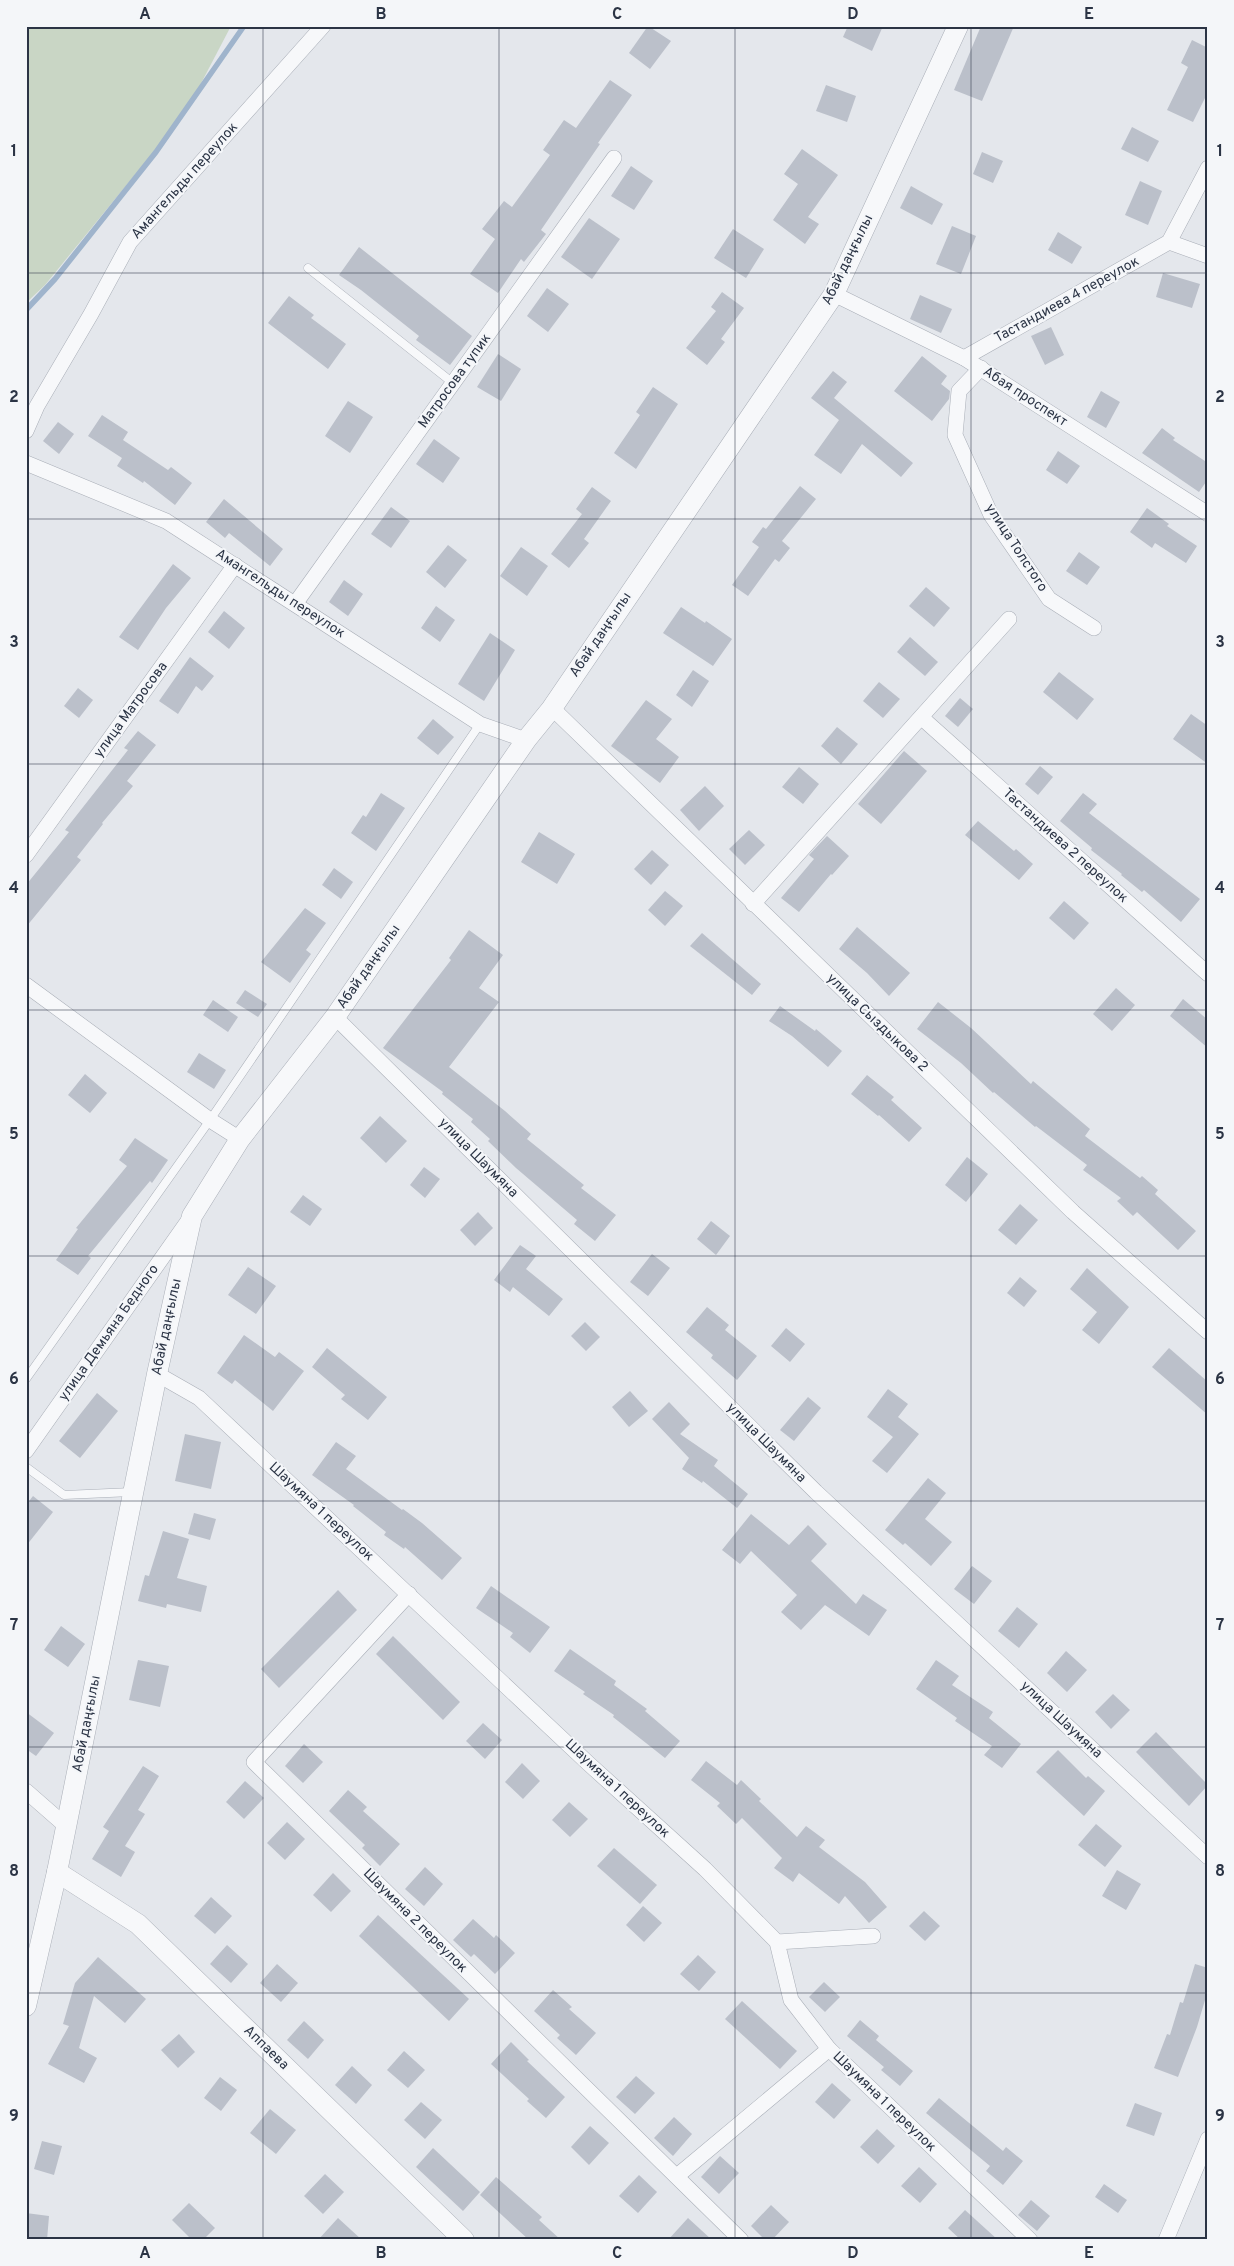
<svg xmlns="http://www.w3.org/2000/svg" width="1234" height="2266" viewBox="0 0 1234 2266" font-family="Overpass,sans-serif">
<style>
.green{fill:#c9d6c5}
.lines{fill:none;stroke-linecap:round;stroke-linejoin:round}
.stream{stroke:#9fb4cc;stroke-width:5.5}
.building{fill:#bbc0ca}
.service-casing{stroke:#a9aeb7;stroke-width:9}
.minor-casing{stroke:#a9aeb7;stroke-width:16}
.tertiary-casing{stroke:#a9aeb7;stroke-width:21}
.service{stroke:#f7f8fa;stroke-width:8}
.minor{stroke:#f7f8fa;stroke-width:15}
.tertiary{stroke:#f7f8fa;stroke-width:20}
.grid{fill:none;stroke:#2b3445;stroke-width:1;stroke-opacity:0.55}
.labels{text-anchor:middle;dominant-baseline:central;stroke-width:4;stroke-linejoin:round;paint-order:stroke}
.street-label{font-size:14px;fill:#2b3445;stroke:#f4f6f9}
.neatline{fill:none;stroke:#2b3445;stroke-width:2}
.grid-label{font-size:16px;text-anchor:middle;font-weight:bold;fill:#2b3445}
</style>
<rect width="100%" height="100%" fill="#e4e7ec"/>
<path class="green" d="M26,26H231L186,112L45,285L26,303Z"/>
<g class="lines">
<path class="stream" d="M26,310L55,279L156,152L244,26"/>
</g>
<g class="building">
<path d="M648,26L671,41L650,69L629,53Z"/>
<path d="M848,26H883L872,51L843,37Z"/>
<path d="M981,26H1014L982,101L954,90Z"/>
<path d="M1192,40L1208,48V92L1193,122L1167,110L1188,67L1181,63Z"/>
<path d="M610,80L632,95L598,143L600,144L541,230L546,234L524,262L521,259L498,293L470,274L495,239L482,229L504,201L512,207L550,155L543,150L564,120L576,128Z"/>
<path d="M826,85L856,96L847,122L816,111Z"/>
<path d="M1132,127L1159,141L1148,162L1121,149Z"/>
<path d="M802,149L838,175L808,217L819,224L805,244L773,220L798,184L784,174Z"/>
<path d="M982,152L1003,161L993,183L973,174Z"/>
<path d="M631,166L653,181L634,210L611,196Z"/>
<path d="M1140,181L1162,191L1148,225L1125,215Z"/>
<path d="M911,186L943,204L932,225L900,208Z"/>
<path d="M589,218L620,239L592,279L561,257Z"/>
<path d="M952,226L976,236L961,274L936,264Z"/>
<path d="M733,229L764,249L746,278L714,258Z"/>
<path d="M1058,232L1082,247L1072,264L1048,250Z"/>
<path d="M359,247L472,336L450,365L416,340L419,336L361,290L339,275Z"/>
<path d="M1163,273L1200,284L1192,308L1156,297Z"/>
<path d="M547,288L569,304L548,332L527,316Z"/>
<path d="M722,292L744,308L721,339L725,342L707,365L686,348L716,311L711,307Z"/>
<path d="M920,295L952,309L941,333L910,319Z"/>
<path d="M289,296L314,315L311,318L346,344L328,369L268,323Z"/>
<path d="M1051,327L1064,355L1045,365L1031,336Z"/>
<path d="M498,354L521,369L501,401L477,387Z"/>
<path d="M922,356L947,376L941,384L950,391L949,399L932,421L894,391Z"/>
<path d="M833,371L847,382L834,398L913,463L901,477L862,444L841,474L814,455L839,420L811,398Z"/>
<path d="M653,387L678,404L636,469L614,453L640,415L636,412Z"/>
<path d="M1101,391L1120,402L1106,428L1087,417Z"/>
<path d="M348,401L373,417L350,453L325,436Z"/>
<path d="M102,415L128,432L123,440L168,470L171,467L192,483L175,505L144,481L143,483L117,466L122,458L88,436Z"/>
<path d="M58,422L74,434L59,454L43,441Z"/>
<path d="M1162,428L1175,438L1173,440L1208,463V479L1199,492L1142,453Z"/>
<path d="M434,439L460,458L443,483L416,464Z"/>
<path d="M1058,451L1080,466L1067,484L1046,470Z"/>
<path d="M800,486L816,499L782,541L790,548L779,562L775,559L748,596L732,585L759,547L752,542L763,527L766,529Z"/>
<path d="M592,487L611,501L584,539L589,543L569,568L551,554L582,514L576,509Z"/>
<path d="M224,499L283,549L270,566L229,533L225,538L206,522Z"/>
<path d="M391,507L410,521L391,548L371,534Z"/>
<path d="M1147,508L1169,524L1167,526L1197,546L1186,563L1155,543L1152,548L1130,532Z"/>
<path d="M448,545L467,560L445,588L426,572Z"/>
<path d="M521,547L548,566L527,596L500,576Z"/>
<path d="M1079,552L1100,567L1087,585L1066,571Z"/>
<path d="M173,564L191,578L166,608L138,650L119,637Z"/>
<path d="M344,580L363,594L348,616L329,602Z"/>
<path d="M926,587L950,608L934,627L909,606Z"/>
<path d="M436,606L455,620L440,642L421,628Z"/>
<path d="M681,607L705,623L706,621L732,639L713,666L663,633Z"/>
<path d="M224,611L245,628L229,649L208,632Z"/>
<path d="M490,633L515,650L484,701L458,684Z"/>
<path d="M910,637L938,662L925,676L897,652Z"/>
<path d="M190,657L214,676L202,691L196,686L178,714L159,701Z"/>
<path d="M693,670L709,681L692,707L676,695Z"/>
<path d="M1059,672L1094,699L1077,720L1043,692Z"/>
<path d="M879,682L900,699L883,718L863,701Z"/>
<path d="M78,688L93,700L79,718L64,706Z"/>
<path d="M960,698L973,709L958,727L945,716Z"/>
<path d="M646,700L672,719L656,739L679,757L660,783L611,746Z"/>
<path d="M1191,714L1208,726V764L1173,739Z"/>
<path d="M433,719L454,737L438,755L417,738Z"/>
<path d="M837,727L858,744L841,764L821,746Z"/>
<path d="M138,731L156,745L127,781L133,786L102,823L103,824L77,857L81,860L26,927V885L69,832L65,830L128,750L124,748Z"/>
<path d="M904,751L927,771L881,824L858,804Z"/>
<path d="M1040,766L1053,777L1038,795L1025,784Z"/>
<path d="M799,767L819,784L803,804L782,787Z"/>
<path d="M705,786L724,806L699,831L680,810Z"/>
<path d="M381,793L405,808L376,851L351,833L363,815L366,817Z"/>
<path d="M1083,793L1097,804L1089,813L1200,899L1181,922L1144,890L1142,892L1121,875L1122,874L1091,850L1092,848L1060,821Z"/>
<path d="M978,821L1014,851L1016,849L1033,864L1019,880L965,835Z"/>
<path d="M749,830L765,845L745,865L729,849Z"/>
<path d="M539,832L575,854L557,884L521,862Z"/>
<path d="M827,836L849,856L832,875L831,874L799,912L781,898L814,859L809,855Z"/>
<path d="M652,850L669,865L651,885L634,869Z"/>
<path d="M334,868L353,882L341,899L322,885Z"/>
<path d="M665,891L683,906L665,926L648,910Z"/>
<path d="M1064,901L1089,923L1074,940L1049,918Z"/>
<path d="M305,908L326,923L306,950L311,954L290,983L261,962Z"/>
<path d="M857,927L910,973L889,996L867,973L839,949Z"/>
<path d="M469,930L503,955L479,988L499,1002L449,1067L505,1111L531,1134L527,1139L584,1185L581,1188L616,1215L595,1241L574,1224L577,1220L516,1168L488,1141L490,1139L471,1122L473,1119L442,1094L443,1092L383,1048L451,960L449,958Z"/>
<path d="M702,933L761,984L752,995L690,946Z"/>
<path d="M1116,988L1135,1005L1112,1031L1093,1014Z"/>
<path d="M245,990L267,1004L258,1017L236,1003Z"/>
<path d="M1183,999L1208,1020V1048L1170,1016Z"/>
<path d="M213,1000L238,1017L228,1032L203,1015Z"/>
<path d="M938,1002L971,1028L1031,1084L1033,1081L1090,1129L1085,1136L1140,1178L1142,1176L1158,1190L1155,1194L1196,1231L1178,1250L1137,1212L1133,1216L1117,1201L1121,1198L1083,1170L1087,1165L1036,1126L1035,1127L994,1092L993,1093L961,1063L917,1029Z"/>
<path d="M780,1006L815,1031L816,1029L842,1051L828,1067L792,1036L769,1021Z"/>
<path d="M199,1053L226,1070L214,1089L187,1072Z"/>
<path d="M85,1074L107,1093L90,1113L68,1095Z"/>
<path d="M867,1075L894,1097L891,1100L922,1128L909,1142L879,1115L878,1116L851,1094Z"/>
<path d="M380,1116L407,1141L386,1163L360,1138Z"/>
<path d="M135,1138L168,1160L152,1183L150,1181L88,1256L91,1258L78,1275L56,1260L78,1229L76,1228L127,1166L119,1160Z"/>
<path d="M967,1157L988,1174L966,1202L945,1185Z"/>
<path d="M424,1167L440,1179L425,1198L410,1185Z"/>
<path d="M303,1195L322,1209L310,1226L290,1212Z"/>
<path d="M1020,1204L1038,1220L1016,1245L998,1230Z"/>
<path d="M478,1212L493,1228L475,1246L460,1230Z"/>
<path d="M711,1221L730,1236L716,1255L697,1239Z"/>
<path d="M520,1245L536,1256L526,1269L563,1299L549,1316L513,1287L510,1292L494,1280Z"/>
<path d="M652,1254L670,1268L648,1296L630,1282Z"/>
<path d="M248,1267L276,1286L256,1314L228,1295Z"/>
<path d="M1087,1268L1129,1307L1099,1344L1082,1330L1097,1312L1070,1289Z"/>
<path d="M1020,1277L1037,1291L1024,1307L1007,1293Z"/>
<path d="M707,1307L729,1325L725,1330L757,1356L737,1380L711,1358L713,1355L686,1332Z"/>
<path d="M585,1322L600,1337L586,1351L571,1336Z"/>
<path d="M786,1328L805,1344L790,1362L771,1346Z"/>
<path d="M244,1335L275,1357L279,1352L304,1371L273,1411L235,1380L232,1384L217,1373Z"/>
<path d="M327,1348L387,1397L368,1420L341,1399L345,1395L312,1367Z"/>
<path d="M1169,1348L1208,1382V1415L1152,1367Z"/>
<path d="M888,1389L908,1404L898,1417L919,1434L887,1473L872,1461L893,1437L867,1417Z"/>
<path d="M630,1391L648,1411L629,1427L612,1407Z"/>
<path d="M97,1393L118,1411L80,1458L59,1441Z"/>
<path d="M808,1397L821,1408L794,1441L780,1430Z"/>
<path d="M669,1402L690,1424L680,1434L718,1460L714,1466L748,1494L737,1508L703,1481L702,1483L682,1469L689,1458L652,1419Z"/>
<path d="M185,1434L221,1442L211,1489L175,1481Z"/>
<path d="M336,1442L356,1456L346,1469L402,1510L403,1509L422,1523L462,1558L442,1580L405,1547L404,1549L384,1535L386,1532L353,1506L354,1505L312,1475Z"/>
<path d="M928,1478L946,1493L925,1519L952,1542L931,1566L905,1543L903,1545L885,1530Z"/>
<path d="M33,1496L53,1512L26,1546V1505Z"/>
<path d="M194,1513L216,1519L210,1540L188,1534Z"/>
<path d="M751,1514L789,1545L808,1525L827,1544L811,1561L856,1604L863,1594L887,1610L869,1636L825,1605L801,1630L781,1612L797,1595L751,1551L740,1564L722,1550Z"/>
<path d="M163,1531L189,1539L177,1578L207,1586L201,1612L167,1604L166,1608L138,1601L145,1575L149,1576Z"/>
<path d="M972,1566L992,1581L974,1604L954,1589Z"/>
<path d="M491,1586L550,1627L530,1653L510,1637L513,1633L476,1608Z"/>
<path d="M338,1590L357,1610L279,1688L261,1669Z"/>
<path d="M1017,1607L1038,1624L1019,1648L998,1631Z"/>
<path d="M61,1626L85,1644L68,1667L44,1650Z"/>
<path d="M393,1636L460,1702L443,1720L376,1654Z"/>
<path d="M570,1649L616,1681L614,1685L647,1709L645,1711L680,1741L665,1758L613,1717L614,1715L583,1694L585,1692L554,1671Z"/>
<path d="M1066,1651L1087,1670L1067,1692L1047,1673Z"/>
<path d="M138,1660L169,1666L160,1707L129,1700Z"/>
<path d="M936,1660L959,1676L952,1685L993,1712L989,1718L1021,1744L1002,1768L984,1755L992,1746L955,1721L957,1718L916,1689Z"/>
<path d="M1113,1694L1130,1710L1111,1729L1095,1712Z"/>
<path d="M26,1712L54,1733L36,1756L26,1749Z"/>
<path d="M483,1723L502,1740L485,1759L466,1741Z"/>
<path d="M1156,1732L1208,1785L1189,1806L1136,1752Z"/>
<path d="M304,1744L323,1762L303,1783L285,1766Z"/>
<path d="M1058,1750L1086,1778L1088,1776L1105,1791L1084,1816L1036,1772Z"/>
<path d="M706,1761L737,1785L741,1780L761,1799L759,1801L797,1837L806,1826L825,1840L819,1847L865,1882L887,1907L869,1923L845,1896L839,1904L799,1873L793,1882L774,1868L782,1858L742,1818L736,1824L717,1806L720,1803L691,1780Z"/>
<path d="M522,1763L540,1781L523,1799L505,1782Z"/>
<path d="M143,1766L159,1776L138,1810L145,1814L125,1846L135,1852L121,1877L92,1859L109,1831L103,1827Z"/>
<path d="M245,1781L264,1798L244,1819L226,1802Z"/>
<path d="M348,1790L367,1807L363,1811L400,1844L380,1866L362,1848L365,1845L329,1811Z"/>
<path d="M569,1802L588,1819L570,1837L552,1820Z"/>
<path d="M287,1822L305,1839L285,1860L267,1843Z"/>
<path d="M1096,1824L1122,1846L1105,1867L1078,1845Z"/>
<path d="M614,1848L657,1885L640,1904L597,1866Z"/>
<path d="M425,1867L443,1884L424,1906L405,1889Z"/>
<path d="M1117,1870L1141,1884L1126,1910L1102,1896Z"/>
<path d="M333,1873L351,1891L331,1912L313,1895Z"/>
<path d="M211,1897L232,1916L215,1934L194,1916Z"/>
<path d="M643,1906L662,1923L644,1942L626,1925Z"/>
<path d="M924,1911L940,1926L925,1941L909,1926Z"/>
<path d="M378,1915L469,1999L449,2021L359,1936Z"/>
<path d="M473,1919L494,1938L496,1935L515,1953L495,1974L474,1954L471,1957L453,1940Z"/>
<path d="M227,1945L248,1964L231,1983L210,1964Z"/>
<path d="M698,1955L716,1972L699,1991L680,1974Z"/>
<path d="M98,1957L146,1999L125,2023L94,1996L79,2048L97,2058L84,2083L48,2064L69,2026L63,2024L75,1983Z"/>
<path d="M277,1964L298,1983L281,2002L260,1983Z"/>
<path d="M1195,1964L1208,1968V1990L1197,2027L1178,2077L1154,2068L1167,2034L1170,2035L1180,2002L1183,2003Z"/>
<path d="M824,1982L840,1997L825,2012L809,1997Z"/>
<path d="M553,1990L572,2007L569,2009L596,2033L576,2055L557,2038L560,2035L534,2011Z"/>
<path d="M742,2001L797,2051L780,2069L725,2019Z"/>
<path d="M860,2020L879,2036L876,2040L913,2071L900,2086L881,2070L884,2067L847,2036Z"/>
<path d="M304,2021L324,2040L308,2059L287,2040Z"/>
<path d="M179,2034L195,2052L178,2068L161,2050Z"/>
<path d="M511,2042L529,2060L527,2061L565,2097L546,2118L527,2101L529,2099L491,2064Z"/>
<path d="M404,2051L425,2070L408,2088L387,2070Z"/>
<path d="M352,2066L372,2085L356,2104L335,2085Z"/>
<path d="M636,2076L655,2093L635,2114L616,2097Z"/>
<path d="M220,2077L237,2090L221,2111L204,2098Z"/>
<path d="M832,2083L851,2100L834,2119L815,2102Z"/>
<path d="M939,2098L1003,2151L1006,2147L1023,2161L1003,2185L986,2171L990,2166L926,2113Z"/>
<path d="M421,2102L442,2120L425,2139L404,2120Z"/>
<path d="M1135,2103L1162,2113L1154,2136L1126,2126Z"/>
<path d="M270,2109L296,2130L276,2154L250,2133Z"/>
<path d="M674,2117L692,2134L673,2156L654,2138Z"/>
<path d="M590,2126L609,2143L589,2165L571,2147Z"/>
<path d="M877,2129L895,2146L878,2164L860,2147Z"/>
<path d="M42,2141L62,2146L54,2175L34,2169Z"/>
<path d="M433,2148L480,2192L463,2211L416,2167Z"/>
<path d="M720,2156L739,2173L719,2194L701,2177Z"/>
<path d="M919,2167L937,2184L920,2203L901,2186Z"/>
<path d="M325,2174L344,2192L323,2214L304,2196Z"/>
<path d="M639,2175L657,2192L638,2213L619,2196Z"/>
<path d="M496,2177L542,2217L539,2220L561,2240H529L480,2195Z"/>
<path d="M1104,2184L1127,2200L1118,2213L1095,2197Z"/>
<path d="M1031,2200L1050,2216L1037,2231L1018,2215Z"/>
<path d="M189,2203L215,2228L203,2240H192L172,2220Z"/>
<path d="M771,2205L789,2222L772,2240H765L751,2226Z"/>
<path d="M965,2210L998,2240H961L948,2228Z"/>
<path d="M26,2213L49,2216L47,2240H26Z"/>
<path d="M338,2218L362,2240H318Z"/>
<path d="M688,2218L712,2240H668Z"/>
</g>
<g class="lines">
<defs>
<g id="service">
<path d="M308,268L453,383"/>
<path d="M26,1379L210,1120L480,724"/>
<path d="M26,1467L64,1495L132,1492"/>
</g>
<g id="minor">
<path d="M1169,242L1208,256"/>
<path d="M834,294L964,358L1208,514"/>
<path d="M964,358L1169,242L1208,168"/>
<path d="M981,368L959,391L955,435L991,515L1049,599L1094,628"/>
<path d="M26,431L37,406L91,314L130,242L323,26"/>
<path d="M26,463L166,521L480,724L526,740"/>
<path d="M295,604L614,158"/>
<path d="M552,708L1073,1212L1208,1332"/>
<path d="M922,718L1208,974"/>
<path d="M26,855L235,565"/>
<path d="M753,904L1009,619"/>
<path d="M26,985L210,1120L240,1139"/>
<path d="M335,1017L816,1492L1208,1857"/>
<path d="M157,1374L199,1398L589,1764L705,1869L777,1942L791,2000L829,2049L1030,2240"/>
<path d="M26,1451L188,1221"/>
<path d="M409,1594L254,1762L741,2240"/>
<path d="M26,1791L66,1826"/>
<path d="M777,1942L873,1936"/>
<path d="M677,2176L829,2049"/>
<path d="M1166,2240L1208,2139"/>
</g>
<g id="tertiary">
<path d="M57,1872L138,1924L464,2240"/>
<path d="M26,2006L57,1872L157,1374L192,1216L240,1139L335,1017L526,740L552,708L834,294L958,26"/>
</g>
</defs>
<use href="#service" class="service-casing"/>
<use href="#minor" class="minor-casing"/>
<use href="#tertiary" class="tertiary-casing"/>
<use href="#service" class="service"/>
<use href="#minor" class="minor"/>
<use href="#tertiary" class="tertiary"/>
</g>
<path class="grid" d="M263,26V2240M499,26V2240M735,26V2240M971,26V2240M26,273H1208M26,519H1208M26,764H1208M26,1010H1208M26,1256H1208M26,1501H1208M26,1747H1208M26,1993H1208"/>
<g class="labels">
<g class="street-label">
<text transform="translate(185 181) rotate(-48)">Амангельды переулок</text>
<text transform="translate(848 260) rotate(-64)">Абай даңғылы</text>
<text transform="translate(1067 300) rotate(-29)">Тастандиева 4 переулок</text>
<text transform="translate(455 381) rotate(-54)">Матросова тупик</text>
<text transform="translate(1025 397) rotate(33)">Абая проспект</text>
<text transform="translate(1016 548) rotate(57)">улица Толстого</text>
<text transform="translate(280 594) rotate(33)">Амангельды переулок</text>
<text transform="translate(601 635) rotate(-56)">Абай даңғылы</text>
<text transform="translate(131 710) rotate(-54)">улица Матросова</text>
<text transform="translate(1065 846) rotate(42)">Тастандиева 2 переулок</text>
<text transform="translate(369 967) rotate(-55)">Абай даңғылы</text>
<text transform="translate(877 1023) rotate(44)">улица Сыздыкова 2</text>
<text transform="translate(478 1158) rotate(45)">улица Шаумяна</text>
<text transform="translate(167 1327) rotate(-78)">Абай даңғылы</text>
<text transform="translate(109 1333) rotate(-55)">улица Демьяна Бедного</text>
<text transform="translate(766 1443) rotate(45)">улица Шаумяна</text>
<text transform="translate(321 1512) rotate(43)">Шаумяна 1 переулок</text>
<text transform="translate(1061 1720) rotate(43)">улица Шаумяна</text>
<text transform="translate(87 1724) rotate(-79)">Абай даңғылы</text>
<text transform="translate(617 1789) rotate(43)">Шаумяна 1 переулок</text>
<text transform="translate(415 1921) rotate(45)">Шаумяна 2 переулок</text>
<text transform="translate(266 2048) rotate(44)">Аппаева</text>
<text transform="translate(884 2102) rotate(44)">Шаумяна 1 переулок</text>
</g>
</g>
<rect width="1234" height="2266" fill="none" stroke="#f4f6f9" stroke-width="55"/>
<rect x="28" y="28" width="1178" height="2210" class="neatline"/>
<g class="grid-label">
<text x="145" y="19">A</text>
<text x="381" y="19">B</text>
<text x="617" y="19">C</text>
<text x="853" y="19">D</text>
<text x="1089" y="19">E</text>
<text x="14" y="156">1</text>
<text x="1220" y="156">1</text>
<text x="14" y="402">2</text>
<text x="1220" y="402">2</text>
<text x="14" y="647">3</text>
<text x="1220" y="647">3</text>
<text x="14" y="893">4</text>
<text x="1220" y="893">4</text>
<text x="14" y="1139">5</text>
<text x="1220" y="1139">5</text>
<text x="14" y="1384">6</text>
<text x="1220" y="1384">6</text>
<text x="14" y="1630">7</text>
<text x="1220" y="1630">7</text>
<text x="14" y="1876">8</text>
<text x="1220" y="1876">8</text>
<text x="14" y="2121">9</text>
<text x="1220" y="2121">9</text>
<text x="145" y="2258">A</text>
<text x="381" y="2258">B</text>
<text x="617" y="2258">C</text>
<text x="853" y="2258">D</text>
<text x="1089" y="2258">E</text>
</g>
</svg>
